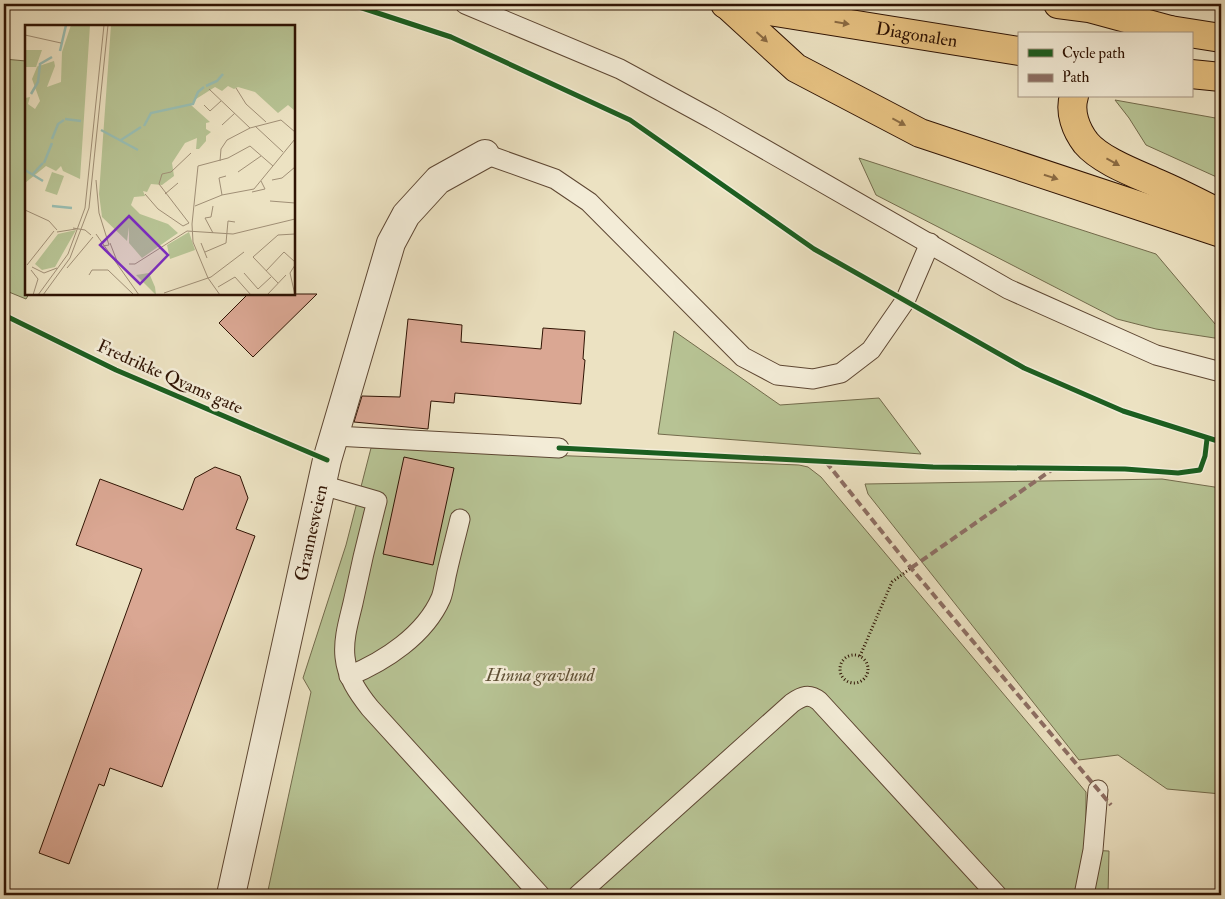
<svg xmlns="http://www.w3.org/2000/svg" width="1225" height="899" viewBox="0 0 1225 899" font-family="'IM FELL Double Pica',serif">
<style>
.green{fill:#b7c394;stroke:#736b4c}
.building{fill:#daa793;stroke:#2f1303}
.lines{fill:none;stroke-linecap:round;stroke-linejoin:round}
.service-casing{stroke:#5e4733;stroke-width:21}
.minor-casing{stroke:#5e4733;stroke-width:30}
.primary-casing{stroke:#2f1303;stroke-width:30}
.motorway-casing{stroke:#2f1303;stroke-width:30}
.path{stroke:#2f1303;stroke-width:3;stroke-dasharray:1 2.5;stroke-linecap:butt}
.service{stroke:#f3ecd7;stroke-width:19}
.minor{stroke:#f3ecd7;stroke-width:28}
.primary{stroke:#e6c181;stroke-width:28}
.motorway{stroke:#e6c181;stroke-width:28}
.quiet{stroke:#8d6e63;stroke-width:4;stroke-dasharray:8 4;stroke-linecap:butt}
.cycleway-casing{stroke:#f3ecd7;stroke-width:8}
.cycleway{stroke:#1b5e20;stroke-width:5}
.oneway{fill:#8a6a42}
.labels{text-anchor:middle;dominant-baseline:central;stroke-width:5;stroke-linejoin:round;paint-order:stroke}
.street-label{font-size:18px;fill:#2f1303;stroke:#f3ecd7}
.park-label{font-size:18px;font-style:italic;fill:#5f5136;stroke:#f3ecd7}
.inset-river{fill:none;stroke:#99beb3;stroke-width:2.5}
.inset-road{fill:none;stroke:#a08f76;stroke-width:1}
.view{fill:#7b2cbf;fill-opacity:0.15;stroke:#7b2cbf;stroke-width:2.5}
.inset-edge{fill:none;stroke:#2f1303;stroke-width:2.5}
</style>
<rect width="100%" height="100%" fill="#ece2c2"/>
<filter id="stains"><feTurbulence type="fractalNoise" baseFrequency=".004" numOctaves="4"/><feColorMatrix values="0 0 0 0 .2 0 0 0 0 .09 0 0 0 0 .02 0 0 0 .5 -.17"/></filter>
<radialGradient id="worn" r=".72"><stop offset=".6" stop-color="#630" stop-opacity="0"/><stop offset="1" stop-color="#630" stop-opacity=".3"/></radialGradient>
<g class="green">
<path d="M4,59L26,61V294H29L26,299L4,290Z"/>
<path d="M1115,100L1221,119V179L1146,145L1129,118Z"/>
<path d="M859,158L1156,254L1221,331V339L1156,329L1117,319L876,195Z"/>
<path d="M674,331L780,405L879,398L921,454L658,434Z"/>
<path d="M371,448L799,465L808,467L821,477L1086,792V850L1109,851L1108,895H267L311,692L303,678L346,545Z"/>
<path d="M1162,479L1221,488V794L1167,789L1118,755L1079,760L868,494L865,484Z"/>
</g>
<g class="building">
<path d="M248,294H317L253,357L219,323Z"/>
<path d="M408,319L462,325L461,342L541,349L543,328L585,331L583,359L585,360L581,404L455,393L454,403L431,401L428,429L354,422L362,396L400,397Z"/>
<path d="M404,457L454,468L433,565L383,554Z"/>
<path d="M215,467L240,476L248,498L236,529L255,536L162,787L110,768L104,786L99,784L69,864L39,853L142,569L76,545L100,479L183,510L195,478Z"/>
</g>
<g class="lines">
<defs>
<g id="service">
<path d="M465,4L620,69L712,119L1008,289L1156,355L1221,372"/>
<path d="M485,154L555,179L589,202L743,357L777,375L813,379L841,373L871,350L905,301L930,243"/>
<path d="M335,436L559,448"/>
<path d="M322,485L377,501C368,535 360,569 353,603C349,620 343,639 345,657C347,677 358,693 370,708L540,895"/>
<path d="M349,676C385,661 425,635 441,598C444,590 445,580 447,572C451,554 456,536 460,519"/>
<path d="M578,895L792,703C802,696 809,693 819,701L997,895"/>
<path d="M1084,895L1093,850L1098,790"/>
</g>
<g id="minor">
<path id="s1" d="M231,895L327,460L391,243L406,215L438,180L485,154"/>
</g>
<g id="primary">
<path id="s2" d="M725,4L1019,51"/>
<path d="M1058,4L1089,8L1170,30L1221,38"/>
<path d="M1191,74L1221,77"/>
</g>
<g id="motorway">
<path d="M726,4L796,68L920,133L1221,233"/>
<path d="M1152,34L1170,30"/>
<path d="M1074,96C1069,112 1076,130 1086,143C1101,161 1137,174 1159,184C1180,193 1201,204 1221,214"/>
</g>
</defs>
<use href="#service" class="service-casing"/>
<use href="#minor" class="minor-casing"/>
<use href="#primary" class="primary-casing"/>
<use href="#motorway" class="motorway-casing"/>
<g class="path">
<circle cx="854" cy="669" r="14"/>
<path d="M860,656L892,582L911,568"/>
</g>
<use href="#service" class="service"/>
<use href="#minor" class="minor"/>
<use href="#primary" class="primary"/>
<use href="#motorway" class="motorway"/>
<g class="quiet">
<path d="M826,462L911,568L1111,805"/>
<path d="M911,568L1053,469"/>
</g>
<defs>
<g id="cycleway">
<path d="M350,4L451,37L630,120L814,249L1024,368L1123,411L1221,442"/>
<path d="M4,315L116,370L327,460"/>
<path d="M559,448L933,467L1125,469L1178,473L1200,470L1205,456L1207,439"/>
</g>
</defs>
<use href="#cycleway" class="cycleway-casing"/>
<use href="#cycleway" class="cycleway"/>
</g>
<defs><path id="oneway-solid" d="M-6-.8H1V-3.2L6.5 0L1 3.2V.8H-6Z" transform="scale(1.25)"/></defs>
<g class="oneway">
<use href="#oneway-solid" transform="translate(842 23) rotate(9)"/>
<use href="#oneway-solid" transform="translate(762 37) rotate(42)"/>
<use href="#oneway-solid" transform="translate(899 122) rotate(28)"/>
<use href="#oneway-solid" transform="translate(1113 162) rotate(29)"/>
<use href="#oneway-solid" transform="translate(1051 177) rotate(18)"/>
</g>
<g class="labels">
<g class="street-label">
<text stroke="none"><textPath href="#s2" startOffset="194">Diagonalen</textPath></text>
<text transform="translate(170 377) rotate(24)">Fredrikke Qvams gate</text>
<text stroke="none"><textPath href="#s1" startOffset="371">Grannesveien</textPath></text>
</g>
<g class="park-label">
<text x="540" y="675">Hinna gravlund</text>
</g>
</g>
<g transform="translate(25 25)">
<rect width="270" height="270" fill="#ece2c2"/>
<path d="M46,0H65L55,154L38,146L36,141L31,146L21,141L0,158V73L5,72L3,79L10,84L15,76L7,54L12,42H0V25H17L11,42L29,36L30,41L22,62L36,57L37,27ZM86,0H270V86L263,80L253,88L230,67L213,62L209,64L203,61L197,66L190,62L171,74L166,80L185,97L181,98V104L186,107L181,111V116L174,124H171L172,113L160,118L147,138L149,151L137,160L126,159L122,167L118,166L120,171L109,172L106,180L115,189L143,199L153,208L117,233L104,218V202L102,216L77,192L74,169ZM27,147L39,151L32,170L20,166ZM51,205L30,242L17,245L10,239L33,209ZM164,207L170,225L145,234L142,220ZM124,248L130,262L131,270L111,250Z" fill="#b7c394"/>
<path class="inset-river" d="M35,26L41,0M181,61L192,56L198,49M6,69L13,57L15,39L27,32M40,94L56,96M119,101L126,88L168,79L173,67L179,62M76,105L113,125M27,114L33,99L39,95M96,115L116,102M19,138L27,118M0,145L18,156M7,150L18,138M27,181L47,183"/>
<path class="inset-road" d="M0,10L36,18M211,63L221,79L241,97M184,64L225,103M179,80L185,86L196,76M197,100L210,88M230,101L258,127M195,136L196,124L202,115L225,103L256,95L270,107M213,147L236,131M71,155L74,188L84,220L78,221M247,155L257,153L270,142M227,167L240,164L236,156M120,169L133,184L158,201L164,198M140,169L153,158M197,170L194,153L201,151M245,176L270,178M170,181L197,170L229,164L270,114M0,185L24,196L32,205M164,198L134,159L137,149L146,147L166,128M48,203L60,205L66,210M32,207L51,204M188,208L180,193L186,192L188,181M71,209L114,270M85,218L92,236M176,218L182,233M180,227L201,218L203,196L210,197M104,239H110L162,206L208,209L270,194M2,240L29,206M7,242L19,248L32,243M42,243L68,212M6,245L13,254L8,270M241,246L259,227L270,237M219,248L233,264L246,252M64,250L67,245H83L109,270M253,258L228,232L253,210L270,209M193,262L210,252L226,270M139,268L186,252L219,227M13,270L43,229L60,183L79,0M18,270L45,233L64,183L83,0M195,270L183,253L168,217L167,199L173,141L203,133L225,121L248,141M242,270L261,250M270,270L265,248L270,240"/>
<path class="view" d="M104,191L143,230L115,259L75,220Z"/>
<rect width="270" height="270" class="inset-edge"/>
</g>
<rect width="1225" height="899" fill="none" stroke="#ece2c2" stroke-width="20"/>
<rect x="5" y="5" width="1215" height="889" fill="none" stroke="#2f1303" stroke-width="2.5"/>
<rect x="10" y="10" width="1205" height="879" fill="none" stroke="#2f1303"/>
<rect x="1018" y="32" width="175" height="65" fill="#f3ecd7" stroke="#a59582"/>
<rect x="1028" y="49" width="25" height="8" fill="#1b5e20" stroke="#a59582"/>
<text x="1062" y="58" font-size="15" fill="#2f1303">Cycle path</text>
<rect x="1028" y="74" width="25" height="8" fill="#8d6e63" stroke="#a59582"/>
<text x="1062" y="82" font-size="15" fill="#2f1303">Path</text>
<rect width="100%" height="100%" filter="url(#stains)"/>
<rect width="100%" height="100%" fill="url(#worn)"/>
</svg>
